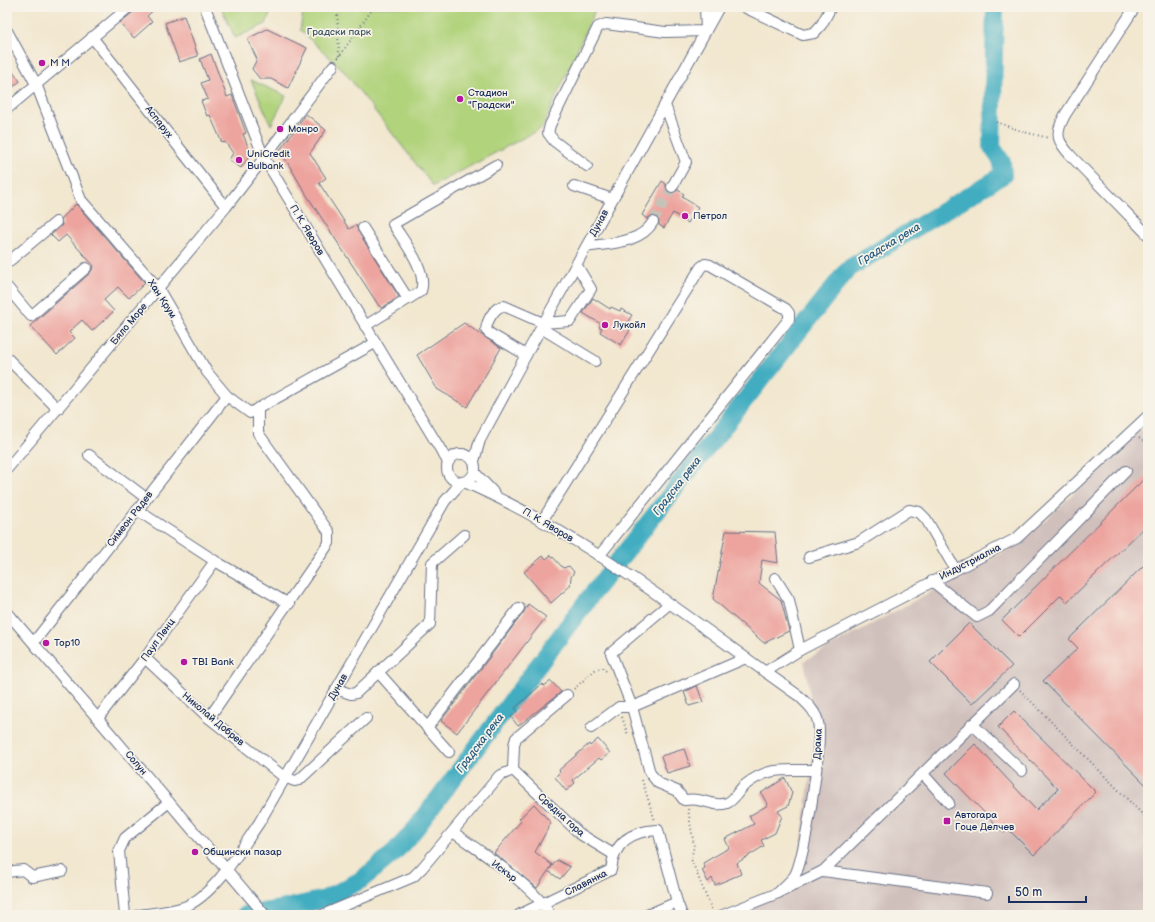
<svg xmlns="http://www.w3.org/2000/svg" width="1155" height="922" viewBox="0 0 1155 922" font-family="'Balsamiq Sans',sans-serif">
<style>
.industrial{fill:#d0c0bc}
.green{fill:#b1d37c;stroke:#66816d}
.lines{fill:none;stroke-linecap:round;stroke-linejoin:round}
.river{stroke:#42adc1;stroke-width:18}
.building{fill:#eda49f}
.minor-tunnel{stroke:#c7c2b8;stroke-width:10;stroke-dasharray:10 5;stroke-linecap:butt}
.minor-casing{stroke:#666f86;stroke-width:12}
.path{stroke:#666f86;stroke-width:2;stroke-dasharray:1 3;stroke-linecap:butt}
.minor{stroke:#fff;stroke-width:10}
.poi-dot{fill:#b5179e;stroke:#f7f3e8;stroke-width:1.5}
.labels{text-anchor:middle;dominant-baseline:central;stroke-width:3.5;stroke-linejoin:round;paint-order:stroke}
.park-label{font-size:10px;fill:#405866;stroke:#f7f3e8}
.poi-label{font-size:10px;fill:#1b2f5e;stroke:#f7f3e8;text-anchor:start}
.street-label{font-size:10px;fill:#1b2f5e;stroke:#f7f3e8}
.water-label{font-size:11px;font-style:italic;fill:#295b81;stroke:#f7f3e8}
</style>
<rect width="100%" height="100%" fill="#f7f3e8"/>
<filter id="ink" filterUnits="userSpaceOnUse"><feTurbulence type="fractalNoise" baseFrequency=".025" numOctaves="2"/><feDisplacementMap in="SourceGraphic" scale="8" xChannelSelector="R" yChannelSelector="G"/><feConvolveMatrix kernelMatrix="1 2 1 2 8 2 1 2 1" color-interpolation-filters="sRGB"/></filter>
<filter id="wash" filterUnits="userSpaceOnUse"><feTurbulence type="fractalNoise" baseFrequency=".012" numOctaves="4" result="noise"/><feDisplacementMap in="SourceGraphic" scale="16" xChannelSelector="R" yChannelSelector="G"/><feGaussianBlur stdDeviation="0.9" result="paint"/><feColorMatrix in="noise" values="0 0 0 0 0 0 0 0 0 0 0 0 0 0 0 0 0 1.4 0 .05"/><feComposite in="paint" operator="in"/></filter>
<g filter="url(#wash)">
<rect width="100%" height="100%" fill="#f2e7cf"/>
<path class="industrial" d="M1148,423V915H739L797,878L816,728L804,661L1022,542Z"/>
<g class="green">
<path d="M221,7H273L266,24L235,38Z"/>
<path d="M290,7H606L596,8L542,128L433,186L343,70L300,30L303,12Z"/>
<path d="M251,80L286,96L271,125Z"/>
</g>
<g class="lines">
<path class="river" d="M245,915L281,909L325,899L361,880L394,853L416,828L585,603L848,269L1003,175L1002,162L992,147L995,7"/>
</g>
<g id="blocks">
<g class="building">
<path d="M135,7H157L147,16L152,22L134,38L120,23L133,12Z"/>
<path d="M184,16L198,56L179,62L165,23Z"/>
<path d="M267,29L307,48L288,88L271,79H260L252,69L257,59L247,39Z"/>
<path d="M211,54L227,97L232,95L246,133L243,134L251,154L241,168L229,160L233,153L225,142L222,143L210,115L207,116L201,101L208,99L201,83L208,80L200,59Z"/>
<path d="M7,65L20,81L7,92Z"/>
<path d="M306,114L326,130L310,153L326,178L319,183L349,229L356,225L358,231L399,297L382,308L379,306L306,194L280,150Z"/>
<path d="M662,181L666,184V187L669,192L672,193L678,190L684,194L682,197L698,207L688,223L673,213L664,228L659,225V220L657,217L651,216L647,219L642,215Z"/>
<path d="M76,204L145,283L129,298L118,287L104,300L114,311L92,331L82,320L69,332L75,338L57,355L30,326L90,273L94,266L66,235L58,242L51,235L62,225L61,219Z"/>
<path d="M593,298L610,309L611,307L620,311L621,309L632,315L625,326L630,330L621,345L600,332L602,328L599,327L601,324L583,313Z"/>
<path d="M464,323L501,348L467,407L437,389L417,355Z"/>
<path d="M1148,475V524L1067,602L1061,595L1019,637L1002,620Z"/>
<path d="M726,531L775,532L778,563L762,560L759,583L781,600L789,631L764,643L713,599Z"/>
<path d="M551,555L563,568L569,566L574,572L571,577L570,586L551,603L524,572L543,556L546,559Z"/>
<path d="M1148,561V787L1043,681L1078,648L1069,639Z"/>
<path d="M528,604L546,617L457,733L441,721L524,612Z"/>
<path d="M969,623L1012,666L972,704L930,662Z"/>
<path d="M551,681L561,692L518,726L511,717L517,711L515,708L542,684L544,686Z"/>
<path d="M697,686L703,702L689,706L684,692Z"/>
<path d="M1014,711L1096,792L1034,855L1008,829L1004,833L946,773L975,744L1036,810L1058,789L998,727Z"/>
<path d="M598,739L610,753L601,760L599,758L573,780L575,783L566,791L555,777L560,772L559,770L589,744L590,746Z"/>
<path d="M684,749L690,766L667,773L661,756Z"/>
<path d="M785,778L792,793L788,806L778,811L782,816L775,833L761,840L764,846L737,863L741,874L715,885L712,878L708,882L702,870L705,868L703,863L729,848L725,839L754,824L749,816L768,805L761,793Z"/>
<path d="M534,804L551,823L535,852L552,865L549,870L557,860L570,867L560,879L548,871L537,888L494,853L521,821L519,819Z"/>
</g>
</g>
</g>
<g filter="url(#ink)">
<use href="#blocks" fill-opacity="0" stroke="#666f86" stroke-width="1"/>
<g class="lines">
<path class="minor-tunnel" d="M653,222L672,187"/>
<defs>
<g id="minor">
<path d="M205,7L264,158L448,462"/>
<path d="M744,7L803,35L814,33L822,24L831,7"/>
<path d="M1135,7L1065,115C1054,135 1057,141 1072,157L1148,235"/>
<path d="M7,31L36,84L81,200L158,288L207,372L227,396L250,413L375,343"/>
<path d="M92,37L226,207"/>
<path d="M665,105L686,162L672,187"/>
<path d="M7,109L129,7"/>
<path d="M587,166L554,141L548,133L550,125L598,27L606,24L665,32L706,31L705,7"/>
<path d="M574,186L612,199"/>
<path d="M363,228L408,299"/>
<path d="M586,247C609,243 640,244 653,222"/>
<path d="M7,263L56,222"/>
<path d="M7,287L31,316L86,268"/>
<path d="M365,326L421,291C428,270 404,242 393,224L496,165"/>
<path d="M541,328L595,361"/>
<path d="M526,355L489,333L486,330C487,320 495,306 504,306L543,323L570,321L591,289L576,264"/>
<path d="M7,358L58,409"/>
<circle cx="461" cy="468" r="14"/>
<path d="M89,455L146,498"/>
<path d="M474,461L480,440L526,355L719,7"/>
<path d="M7,469L226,207L264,158L333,66"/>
<path d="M475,473L493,492"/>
<path d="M464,482C586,535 691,620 799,696C806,703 816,711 818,722C823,742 805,857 795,875C791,881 783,887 778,893"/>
<path d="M137,510L215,561L289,604"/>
<path d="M542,521L701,267L705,264L710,265L786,309L789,313V319L599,556"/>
<path d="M809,557L859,542L909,510L919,512L926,519L955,569"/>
<path d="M775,578L789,600L800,650"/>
<path d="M932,581L977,617L989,611L1126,471"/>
<path d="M669,604L611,653L632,707L650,773L658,783L677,791L684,800C688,800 693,799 697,800C708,801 716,807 727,803C735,800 738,790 745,785C770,765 787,771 816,770"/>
<path d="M7,612L265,915"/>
<path d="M34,642L227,396"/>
<path d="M145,658L209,718L284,777L295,781L299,780L366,718"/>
<path d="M378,672L449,752"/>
<path d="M765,672L800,650L1017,538L1148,416"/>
<path d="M336,689L351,694L356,693L430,624L432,563L464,535"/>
<path d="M98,718L145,658L215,561"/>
<path d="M209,718L329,543V532L258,433V408"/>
<path d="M972,724L1022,771"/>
<path d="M427,728L519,608"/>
<path d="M591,728L619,707H632L746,658"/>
<path d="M513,770L580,834L613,854"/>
<path d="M513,770L514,745L516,738L567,695"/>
<path d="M923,774L949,803"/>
<path d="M453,832C480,852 535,886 550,915"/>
<path d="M823,871L987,893"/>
<path d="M7,872L23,870L32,877L62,871"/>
<path d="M125,915L119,851L125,838L169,802"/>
<path d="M139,915C154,913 170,912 184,907C215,895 241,849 259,823L445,501L462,482"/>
<path d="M322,915L413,877L422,868L499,776L513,770"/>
<path d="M519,915L611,870C614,842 631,831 658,830L677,902L682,915"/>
<path d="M647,915L677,902"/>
<path d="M723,915L778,893L823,871L1014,684"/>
</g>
</defs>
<use href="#minor" class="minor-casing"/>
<g class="path">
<path d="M337,7L339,56"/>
<path d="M338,58L374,7"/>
<path d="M996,122L1024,132L1049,138"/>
<path d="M1139,438L1148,445"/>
<path d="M574,689L596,669L603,668L608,673"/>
<path d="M1020,690L1148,820"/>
<path d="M622,717L628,735"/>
<path d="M642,780L655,821"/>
<path d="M688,809L694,846L691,859L713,913"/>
</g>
<use href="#minor" class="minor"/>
</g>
</g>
<g class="poi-dot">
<circle cx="42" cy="63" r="4"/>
<circle cx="460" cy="99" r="4"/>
<circle cx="280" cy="129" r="4"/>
<circle cx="239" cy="160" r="4"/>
<circle cx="685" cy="216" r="4"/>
<circle cx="605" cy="325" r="4"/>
<circle cx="46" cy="643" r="4"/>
<circle cx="184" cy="662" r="4"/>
<rect x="943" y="817" width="8" height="8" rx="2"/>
<circle cx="195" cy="852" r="4"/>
</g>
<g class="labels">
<g class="park-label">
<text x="339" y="32">Градски парк</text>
</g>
<g class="poi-label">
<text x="50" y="63">M M</text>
<text x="468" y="93">Стадион<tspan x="468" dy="12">"Градски"</tspan></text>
<text x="288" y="129">Монро</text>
<text x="247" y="154">UniCredit<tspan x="247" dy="12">Bulbank</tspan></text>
<text x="693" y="216">Петрол</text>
<text x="613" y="325">Лукойл</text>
<text x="54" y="643">Top10</text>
<text x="192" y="662">TBI Bank</text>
<text x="955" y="815">Автогара<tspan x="955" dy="12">Гоце Делчев</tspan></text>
<text x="203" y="852">Общински пазар</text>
</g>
<g class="street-label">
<text transform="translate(159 122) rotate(52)">Аспарух</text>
<text transform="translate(599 223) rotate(-61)">Дунав</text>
<text transform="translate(307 230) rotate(59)">П. К. Яворов</text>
<text transform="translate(162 299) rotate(57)">Хан Крум</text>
<text transform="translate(129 324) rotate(-50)">Бяло Море</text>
<text transform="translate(130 519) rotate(-52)">Симеон Радев</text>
<text transform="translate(548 525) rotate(31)">П. К. Яворов</text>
<text transform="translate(970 562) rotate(-27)">Индустриална</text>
<text transform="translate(158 640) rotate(-54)">Паул Ленц</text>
<text transform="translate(338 687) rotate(-60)">Дунав</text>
<text transform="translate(213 719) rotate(40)">Николай Добрев</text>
<text transform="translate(818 744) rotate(-87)">Драма</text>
<text transform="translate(136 763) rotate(50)">Солун</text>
<text transform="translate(561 815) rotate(42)">Средна гора</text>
<text transform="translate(504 871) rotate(37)">Искър</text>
<text transform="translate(586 883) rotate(-27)">Славянка</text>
</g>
<g class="water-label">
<text transform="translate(889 244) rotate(-31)">Градска река</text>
<text transform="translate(677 486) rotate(-52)">Градска река</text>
<text transform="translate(480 743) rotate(-53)">Градска река</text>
</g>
</g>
<rect width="1155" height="922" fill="none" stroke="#f7f3e8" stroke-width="24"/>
<path d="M1009 896v6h77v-6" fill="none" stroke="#1b2f5e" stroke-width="2"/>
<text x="1015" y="896" font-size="12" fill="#1b2f5e" stroke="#f7f3e8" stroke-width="3" paint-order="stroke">50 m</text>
</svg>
